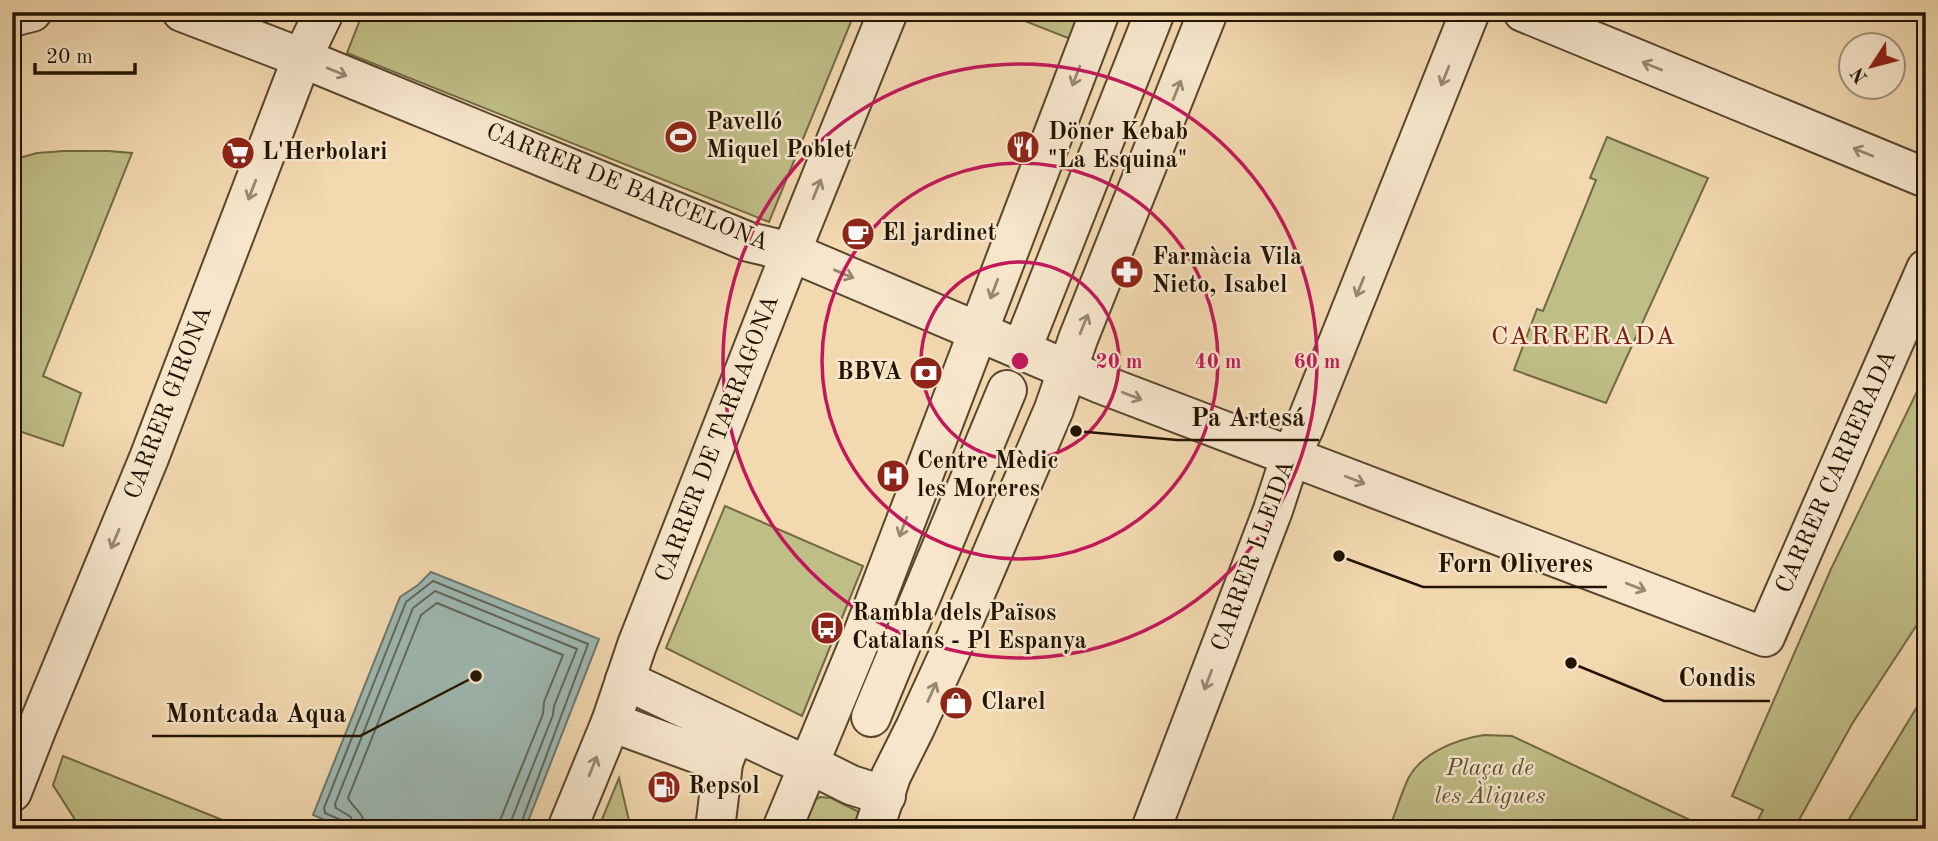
<svg xmlns="http://www.w3.org/2000/svg" width="1938" height="841" viewBox="0 0 1938 841" font-family="'Old Standard TT',serif">
<style>
.green{fill:#c0be87;stroke:#726944;stroke-width:2}
.water{fill:#9eb9b4;stroke:#6d776c;stroke-width:2}
.lines{fill:none;stroke-linecap:round;stroke-linejoin:round}
.shore{stroke:#60665a;stroke-width:2}
.minor-casing{stroke:#57452c;stroke-width:42}
.minor{stroke:#f7e6cc;stroke-width:38}
.oneway{stroke:#988870}
.ring{fill:none;stroke:#c2185b;stroke-width:3.5}
.labels{text-anchor:middle;dominant-baseline:central;stroke-width:5;stroke-linejoin:round;paint-order:stroke}
.poi-label{font-size:24px;font-weight:bold;fill:#231400;stroke:#f7e6cc;text-anchor:start}
.street-label{font-size:24px;fill:#231400;stroke:#f7e6cc}
.park-label{font-size:24px;font-style:italic;fill:#5a502f;stroke:#f7e6cc}
.neighbourhood-label{font-size:26px;letter-spacing:2px;fill:#7a1f14;stroke:#f7e6cc}
.centre{fill:#c2185b;stroke:#f7e6cc;stroke-width:3.5}
.ring-label{font-size:21px;text-anchor:middle;font-weight:bold;fill:#c2185b;stroke:#f7e6cc;stroke-width:5;stroke-linejoin:round;paint-order:stroke}
.leader{fill:none;stroke:#231400;stroke-width:2.5}
.callout-dot{fill:#231400;stroke:#f7e6cc;stroke-width:2.5}
.callout-label{font-size:26px;text-anchor:middle;font-weight:bold;fill:#231400;stroke:#f7e6cc;stroke-width:5;stroke-linejoin:round;paint-order:stroke}
</style>
<rect width="100%" height="100%" fill="#f3d9b0"/>
<filter id="stains"><feTurbulence type="fractalNoise" baseFrequency=".00286" numOctaves="4"/><feColorMatrix values="0 0 0 0 .2 0 0 0 0 .09 0 0 0 0 .02 0 0 0 .5 -.17"/></filter>
<radialGradient id="worn" r=".72"><stop offset=".6" stop-color="#630" stop-opacity="0"/><stop offset="1" stop-color="#630" stop-opacity=".3"/></radialGradient>
<g class="green">
<path d="M363,12H855L769,222L347,53Z"/>
<path d="M1002,12H1084L1073,40Z"/>
<path d="M1607,137L1708,178L1606,403L1514,370L1537,309L1543,311L1596,180L1590,178Z"/>
<path d="M64,151H108L132,153L43,376L81,393L63,446L13,429L12,431V160L37,153Z"/>
<path d="M1926,373V611L1852,724L1794,829H1753L1763,810L1732,796L1831,569Z"/>
<path d="M725,506L863,566L802,716L666,648Z"/>
<path d="M1926,692V812L1905,829H1843Z"/>
<path d="M1484,735L1512,736L1709,829H1389C1396,812 1401,793 1409,777C1423,752 1458,739 1484,735Z"/>
<path d="M63,756L245,829H81L53,785Z"/>
<path d="M619,778L631,829H598Z"/>
<path d="M820,797L831,798L861,813L863,829H797L809,803Z"/>
</g>
<path class="water" d="M431,572L599,639L525,829H346L313,815L400,597L418,585Z"/>
<g class="lines">
<g class="shore">
<path d="M346,829L343,821L325,813L324,808L406,602L433,581L588,644L519,829"/>
<path d="M354,829L351,817L336,808L335,804L413,608L435,591L577,649L554,706L553,715L511,821L510,829"/>
<path d="M365,829C364,811 354,810 348,798L421,615L437,603L563,655L544,702L543,714L501,818L499,829"/>
</g>
<defs>
<g id="minor">
<path d="M182,12L302,58L749,242L791,252L1101,384L1765,637L1926,269"/>
<path d="M1523,12L1926,178"/>
<path d="M12,17L32,12"/>
<path d="M1027,336L1155,12"/>
<path d="M625,680L786,756L825,772L851,785L886,796"/>
<path d="M871,717L1007,390"/>
<path d="M611,722L723,763"/>
<path d="M12,792L37,728L149,458L302,58L324,12"/>
<path d="M567,829L611,722L637,645L791,252L888,12"/>
<path d="M715,829L723,763L730,744L736,742"/>
<path d="M782,829L862,636L1100,12"/>
<path d="M874,829L891,776L915,728L954,643L1054,409L1078,339L1208,12"/>
<path d="M1151,829L1273,510L1291,455L1304,428L1470,12"/>
</g>
</defs>
<use href="#minor" class="minor-casing"/>
<use href="#minor" class="minor"/>
</g>
<defs><path id="oneway-shaft" d="M-6 0H5M1.5-3L5.5 0L1.5 3" fill="none" stroke-width="1.6" stroke-linecap="round" stroke-linejoin="round" transform="scale(1.75)"/></defs>
<g class="oneway">
<use href="#oneway-shaft" transform="translate(1652 66) rotate(-158)"/>
<use href="#oneway-shaft" transform="translate(337 72) rotate(22)"/>
<use href="#oneway-shaft" transform="translate(1076 76) rotate(111)"/>
<use href="#oneway-shaft" transform="translate(1445 76) rotate(112)"/>
<use href="#oneway-shaft" transform="translate(1177 90) rotate(-68)"/>
<use href="#oneway-shaft" transform="translate(1863 152) rotate(-158)"/>
<use href="#oneway-shaft" transform="translate(817 189) rotate(-68)"/>
<use href="#oneway-shaft" transform="translate(252 190) rotate(111)"/>
<use href="#oneway-shaft" transform="translate(844 274) rotate(23)"/>
<use href="#oneway-shaft" transform="translate(1360 287) rotate(112)"/>
<use href="#oneway-shaft" transform="translate(994 289) rotate(111)"/>
<use href="#oneway-shaft" transform="translate(1084 324) rotate(-68)"/>
<use href="#oneway-shaft" transform="translate(1132 396) rotate(21)"/>
<use href="#oneway-shaft" transform="translate(1355 480) rotate(21)"/>
<use href="#oneway-shaft" transform="translate(903 527) rotate(111)"/>
<use href="#oneway-shaft" transform="translate(115 539) rotate(113)"/>
<use href="#oneway-shaft" transform="translate(1636 587) rotate(21)"/>
<use href="#oneway-shaft" transform="translate(1208 680) rotate(111)"/>
<use href="#oneway-shaft" transform="translate(932 692) rotate(-66)"/>
<use href="#oneway-shaft" transform="translate(593 766) rotate(-68)"/>
</g>
<g class="ring">
<circle cx="1020" cy="361" r="99"/>
<circle cx="1020" cy="361" r="198"/>
<circle cx="1020" cy="361" r="297"/>
</g>
<defs>
<symbol id="stadium-disc" viewBox="-11 -11 22 22"><circle r="9.5" fill="#8f2418" stroke="#f7e6cc"/><path d="M0-5a6.5 5 0 1 0 0 10a6.5 5 0 1 0 0-10ZM-3.5-1.8h7v3.6h-7Z" fill="#fff"/></symbol>
<symbol id="restaurant-disc" viewBox="-11 -11 22 22"><circle r="9.5" fill="#8f2418" stroke="#f7e6cc"/><path d="M-5-6h1v4h1v-4h1v4h1v-4h1v5L-1.5 .5V6h-2V.5L-5-1ZM5-6V6H3V1.5H1.5Q1.5-4 5-6Z" fill="#fff"/></symbol>
<symbol id="supermarket-disc" viewBox="-11 -11 22 22"><circle r="9.5" fill="#8f2418" stroke="#f7e6cc"/><path d="M-6-5.5h2.5l.6 2H6L4.5 2H-2.5L-4.4-4H-6ZM-1.5 3.2a1.3 1.3 0 1 0 .1 0ZM3 3.2a1.3 1.3 0 1 0 .1 0Z" fill="#fff"/></symbol>
<symbol id="cafe-disc" viewBox="-11 -11 22 22"><circle r="9.5" fill="#8f2418" stroke="#f7e6cc"/><path d="M-5.5-4.5H6V0H3Q3 3.5 0 3.5H-2.5Q-5.5 3.5-5.5 0ZM3-3.2v2h1.7v-2ZM-6 4.5H4V6H-6Z" fill="#fff"/></symbol>
<symbol id="pharmacy-disc" viewBox="-11 -11 22 22"><circle r="9.5" fill="#8f2418" stroke="#f7e6cc"/><path d="M-2-6h4v4h4v4h-4v4h-4v-4h-4v-4h4Z" fill="#fff"/></symbol>
<symbol id="bank-disc" viewBox="-11 -11 22 22"><circle r="9.5" fill="#8f2418" stroke="#f7e6cc"/><path d="M-6-4H6V4H-6ZM0-2.3a2.3 2.3 0 1 0 0 4.6a2.3 2.3 0 1 0 0-4.6Z" fill="#fff"/></symbol>
<symbol id="hospital-disc" viewBox="-11 -11 22 22"><circle r="9.5" fill="#8f2418" stroke="#f7e6cc"/><path d="M-5-5h3v3.5h4V-5h3V5h-3V1.5h-4V5h-3Z" fill="#fff"/></symbol>
<symbol id="bus-disc" viewBox="-11 -11 22 22"><circle r="9.5" fill="#8f2418" stroke="#f7e6cc"/><path d="M-5-6H5V4H4V6H2V4H-2V6H-4V4H-5ZM-3.5-4V0h7V-4ZM-3.5 1.2v1.5H-2V1.2ZM2 1.2v1.5H3.5V1.2Z" fill="#fff"/></symbol>
<symbol id="shop-disc" viewBox="-11 -11 22 22"><circle r="9.5" fill="#8f2418" stroke="#f7e6cc"/><path d="M-5-2.5h2.3a2.7 3.5 0 0 1 5.4 0H5L5.5 6h-11ZM-1.5-2.5h3a1.5 2.3 0 0 0-3 0Z" fill="#fff"/></symbol>
<symbol id="fuel-disc" viewBox="-11 -11 22 22"><circle r="9.5" fill="#8f2418" stroke="#f7e6cc"/><path d="M-5.5-6h7V0h2V4h1.3V-2.5L3-4.5l.8-.8L6-3V5H2.5V1h-1V6h-7ZM-4.2-4.7v3.2H.2V-4.7Z" fill="#fff"/></symbol>
</defs>
<g fill-rule="evenodd">
<use href="#stadium-disc" x="662" y="118" width="38" height="38"/>
<use href="#restaurant-disc" x="1004" y="128" width="38" height="38"/>
<use href="#supermarket-disc" x="219" y="134" width="38" height="38"/>
<use href="#cafe-disc" x="839" y="215" width="38" height="38"/>
<use href="#pharmacy-disc" x="1108" y="253" width="38" height="38"/>
<use href="#bank-disc" x="907" y="354" width="38" height="38"/>
<use href="#hospital-disc" x="874" y="457" width="38" height="38"/>
<use href="#bus-disc" x="808" y="609" width="38" height="38"/>
<use href="#shop-disc" x="937" y="684" width="38" height="38"/>
<use href="#fuel-disc" x="645" y="768" width="38" height="38"/>
</g>
<g class="labels">
<g class="poi-label">
<text x="706" y="123">Pavelló<tspan x="706" dy="28">Miquel Poblet</tspan></text>
<text x="1048" y="133">Döner Kebab<tspan x="1048" dy="28">"La Esquina"</tspan></text>
<text x="262" y="153">L'Herbolari</text>
<text x="882" y="234">El jardinet</text>
<text x="1152" y="258">Farmàcia Vila<tspan x="1152" dy="28">Nieto, Isabel</tspan></text>
<text x="902" y="373" text-anchor="end">BBVA</text>
<text x="917" y="462">Centre Mèdic<tspan x="917" dy="28">les Moreres</tspan></text>
<text x="852" y="614">Rambla dels Països<tspan x="852" dy="28">Catalans - Pl Espanya</tspan></text>
<text x="981" y="703">Clarel</text>
<text x="688" y="787">Repsol</text>
</g>
<g class="street-label">
<text transform="translate(627 188) rotate(22)">CARRER DE BARCELONA</text>
<text transform="translate(169 403) rotate(-69)">CARRER GIRONA</text>
<text transform="translate(718 439) rotate(-69)">CARRER DE TARRAGONA</text>
<text transform="translate(1837 472) rotate(-66)">CARRER CARRERADA</text>
<text transform="translate(1254 556) rotate(-70)">CARRER LLEIDA</text>
</g>
<g class="park-label">
<text x="1490" y="769">Plaça de<tspan x="1490" dy="28">les Àligues</tspan></text>
</g>
<g class="neighbourhood-label">
<text x="1584" y="337">CARRERADA</text>
</g>
</g>
<circle cx="1020" cy="361" r="10" class="centre"/>
<g class="ring-label">
<text x="1119" y="368">20 m</text>
<text x="1218" y="368">40 m</text>
<text x="1317" y="368">60 m</text>
</g>
<path class="leader" d="M1076 431L1177 440H1319M1339 556L1423 587H1607M1571 663L1664 701H1770M476 676L360 736H152"/>
<g class="callout-dot">
<circle cx="1076" cy="431" r="7"/>
<circle cx="1339" cy="556" r="7"/>
<circle cx="1571" cy="663" r="7"/>
<circle cx="476" cy="676" r="7"/>
</g>
<g class="callout-label">
<text x="1248" y="426">Pa Artesá</text>
<text x="1515" y="572">Forn Oliveres</text>
<text x="1717" y="686">Condis</text>
<text x="256" y="722">Montcada Aqua</text>
</g>
<rect width="1938" height="841" fill="none" stroke="#f3d9b0" stroke-width="42"/>
<rect x="14" y="14" width="1910" height="813" fill="none" stroke="#231400" stroke-width="3.5"/>
<rect x="21" y="21" width="1896" height="799" fill="none" stroke="#231400" stroke-width="2"/>
<g transform="translate(1872 66) rotate(234)"><circle r="33" fill="#f7e6cc" stroke="#a2927a" stroke-width="2"/>
<path d="M0-5L12 26L0 18L-12 26Z" fill="#8f2418"/>
<text y="-10" font-size="19" font-weight="bold" text-anchor="middle" fill="#231400">N</text>
</g>
<path d="M35 63v10h100v-10" fill="none" stroke="#231400" stroke-width="3.5"/>
<text x="46" y="63" font-size="21" fill="#231400" stroke="#f7e6cc" stroke-width="5" paint-order="stroke">20 m</text>
<rect width="100%" height="100%" filter="url(#stains)"/>
<rect width="100%" height="100%" fill="url(#worn)"/>
</svg>
